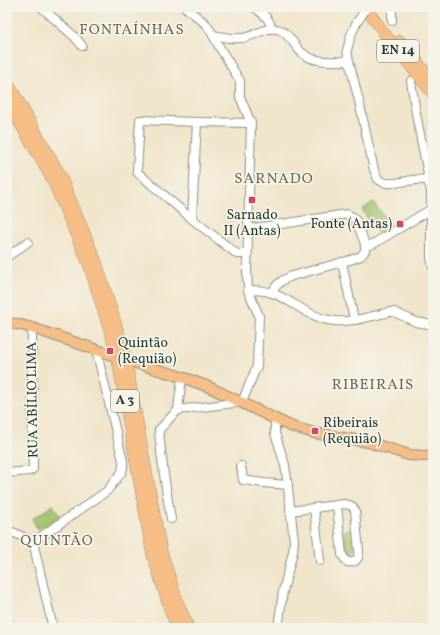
<svg xmlns="http://www.w3.org/2000/svg" width="440" height="635" viewBox="0 0 440 635" font-family="Vollkorn,serif">
<style>
.green{fill:#a3c66f;stroke:#618252}
.lines{fill:none;stroke-linecap:round;stroke-linejoin:round}
.minor-casing{stroke:#889180;stroke-width:10}
.major-casing{stroke:#889180;stroke-width:12}
.highway-casing{stroke:#889180;stroke-width:12}
.minor{stroke:#fff;stroke-width:8}
.major{stroke:#f6be86;stroke-width:10}
.highway{stroke:#f6be86;stroke-width:11}
.minor-bridge-casing{stroke:#889180;stroke-width:10;stroke-linecap:butt}
.minor-bridge{stroke:#fff;stroke-width:8}
.poi-dot{fill:#d1495b;stroke:#f7f3e8;stroke-width:1.5}
.labels{text-anchor:middle;dominant-baseline:central;stroke-width:3.5;stroke-linejoin:round;paint-order:stroke}
.shield{fill:#f7f3e8;stroke:#60746a;stroke-width:1}
.shield-label{font-size:13px;font-weight:bold;fill:#1f3d34}
.poi-label{font-size:14px;fill:#1f3d34;stroke:#f7f3e8;text-anchor:start}
.street-label{font-size:14px;fill:#1f3d34;stroke:#f7f3e8}
.neighbourhood-label{font-size:15px;letter-spacing:1px;fill:#646854;stroke:#f7f3e8}
</style>
<rect width="100%" height="100%" fill="#f7f3e8"/>
<filter id="ink" filterUnits="userSpaceOnUse"><feTurbulence type="fractalNoise" baseFrequency=".025" numOctaves="2"/><feDisplacementMap in="SourceGraphic" scale="8" xChannelSelector="R" yChannelSelector="G"/><feConvolveMatrix kernelMatrix="1 2 1 2 8 2 1 2 1" color-interpolation-filters="sRGB"/></filter>
<filter id="wash" filterUnits="userSpaceOnUse"><feTurbulence type="fractalNoise" baseFrequency=".012" numOctaves="4" result="noise"/><feDisplacementMap in="SourceGraphic" scale="16" xChannelSelector="R" yChannelSelector="G"/><feGaussianBlur stdDeviation="0.9" result="paint"/><feColorMatrix in="noise" values="0 0 0 0 0 0 0 0 0 0 0 0 0 0 0 0 0 1.4 0 .05"/><feComposite in="paint" operator="in"/></filter>
<g filter="url(#wash)">
<rect width="100%" height="100%" fill="#f1e5cb"/>
<g class="green">
<path d="M373,202L391,226L378,234L362,210Z"/>
<path d="M53,505L60,516L38,529L32,519Z"/>
<path d="M353,529L355,551L346,553L344,531Z"/>
</g>
</g>
<g filter="url(#ink)">
<g class="lines">
<defs>
<g id="minor">
<path d="M41,7L76,38L82,46"/>
<path d="M254,7C261,13 271,18 271,29"/>
<path d="M392,21V7"/>
<path d="M356,24L351,35L347,50L349,61L359,101L374,170C376,173 377,177 378,179C389,190 415,175 428,181L431,190V258L433,267"/>
<path d="M213,35C222,37 232,39 241,38C254,38 266,24 280,30C289,34 293,43 299,50C312,64 331,61 349,61"/>
<path d="M411,81L416,114L428,174L425,180"/>
<path d="M192,219L137,172L140,120L197,122"/>
<path d="M248,229L347,214L353,217L356,221L364,241L365,245V251L361,256L350,260L292,276L283,280L276,286L272,293"/>
<path d="M365,246L373,244L433,208"/>
<path d="M247,254H237L192,219L197,122L251,123"/>
<path d="M7,257L28,242"/>
<path d="M342,262L354,320"/>
<path d="M248,290C256,290 264,290 272,293C292,300 307,316 328,320C348,324 369,317 389,312H394L416,322L433,325"/>
<path d="M178,410L182,377"/>
<path d="M275,418V433L285,465L287,479L294,541L293,552L283,591L278,628"/>
<path d="M241,466L243,480L263,483L288,485"/>
<path d="M7,473L30,471L33,469L32,328"/>
<path d="M314,508L320,561"/>
<path d="M290,511L344,504C350,505 353,505 355,511L359,551C359,560 355,563 347,562L342,555L337,505"/>
<path d="M171,519C166,489 161,460 159,430L171,417L178,410L242,402L257,366L259,316L248,290L247,271L251,123L240,97V81L220,48L210,30L206,24L185,7"/>
<path d="M7,530L17,534L33,542"/>
<path d="M33,542L107,491L122,472L123,467V461L96,349"/>
<path d="M33,542L53,628"/>
</g>
<g id="major">
<path d="M7,323L17,324L32,328L112,355"/>
<path d="M136,363L182,377L209,387L290,426L314,433L368,442L409,455L424,456L433,455"/>
</g>
<g id="highway">
<path d="M365,7L388,38L433,94"/>
<path d="M400,41L433,81"/>
<path d="M7,81L60,175L96,261L124,350L161,550L179,606L189,628"/>
<path d="M7,101L52,179L89,265L116,351L152,553L171,613L178,628"/>
</g>
</defs>
<use href="#minor" class="minor-casing"/>
<use href="#major" class="major-casing"/>
<use href="#highway" class="highway-casing"/>
<use href="#minor" class="minor"/>
<use href="#major" class="major"/>
<use href="#highway" class="highway"/>
<defs>
<path id="minor-bridge" d="M356,24L367,7"/>
</defs>
<use href="#minor-bridge" class="minor-bridge-casing"/>
<use href="#minor-bridge" class="minor-bridge"/>
</g>
</g>
<g class="poi-dot">
<rect x="248" y="196" width="8" height="8" rx="2"/>
<rect x="396" y="220" width="8" height="8" rx="2"/>
<rect x="106" y="347" width="8" height="8" rx="2"/>
<rect x="311" y="427" width="8" height="8" rx="2"/>
</g>
<g class="labels">
<g class="shield">
<rect x="377" y="40" width="42" height="22" rx="3"/>
<rect x="111" y="390" width="28" height="22" rx="3"/>
</g>
<g class="shield-label">
<text x="398" y="51">EN 14</text>
<text x="125" y="401">A 3</text>
</g>
<g class="poi-label">
<text x="252" y="215" text-anchor="middle">Sarnado<tspan x="252" dy="16">II (Antas)</tspan></text>
<text x="392" y="224" text-anchor="end">Fonte (Antas)</text>
<text x="118" y="343">Quintão<tspan x="118" dy="16">(Requião)</tspan></text>
<text x="323" y="423">Ribeirais<tspan x="323" dy="16">(Requião)</tspan></text>
</g>
<g class="street-label">
<text transform="translate(33 400) rotate(-91)">RUA ABÍLIO LIMA</text>
</g>
<g class="neighbourhood-label">
<text x="132" y="30">FONTAÍNHAS</text>
<text x="274" y="179">SARNADO</text>
<text x="373" y="385">RIBEIRAIS</text>
<text x="57" y="541">QUINTÃO</text>
</g>
</g>
<rect width="440" height="635" fill="none" stroke="#f7f3e8" stroke-width="24"/>
</svg>
